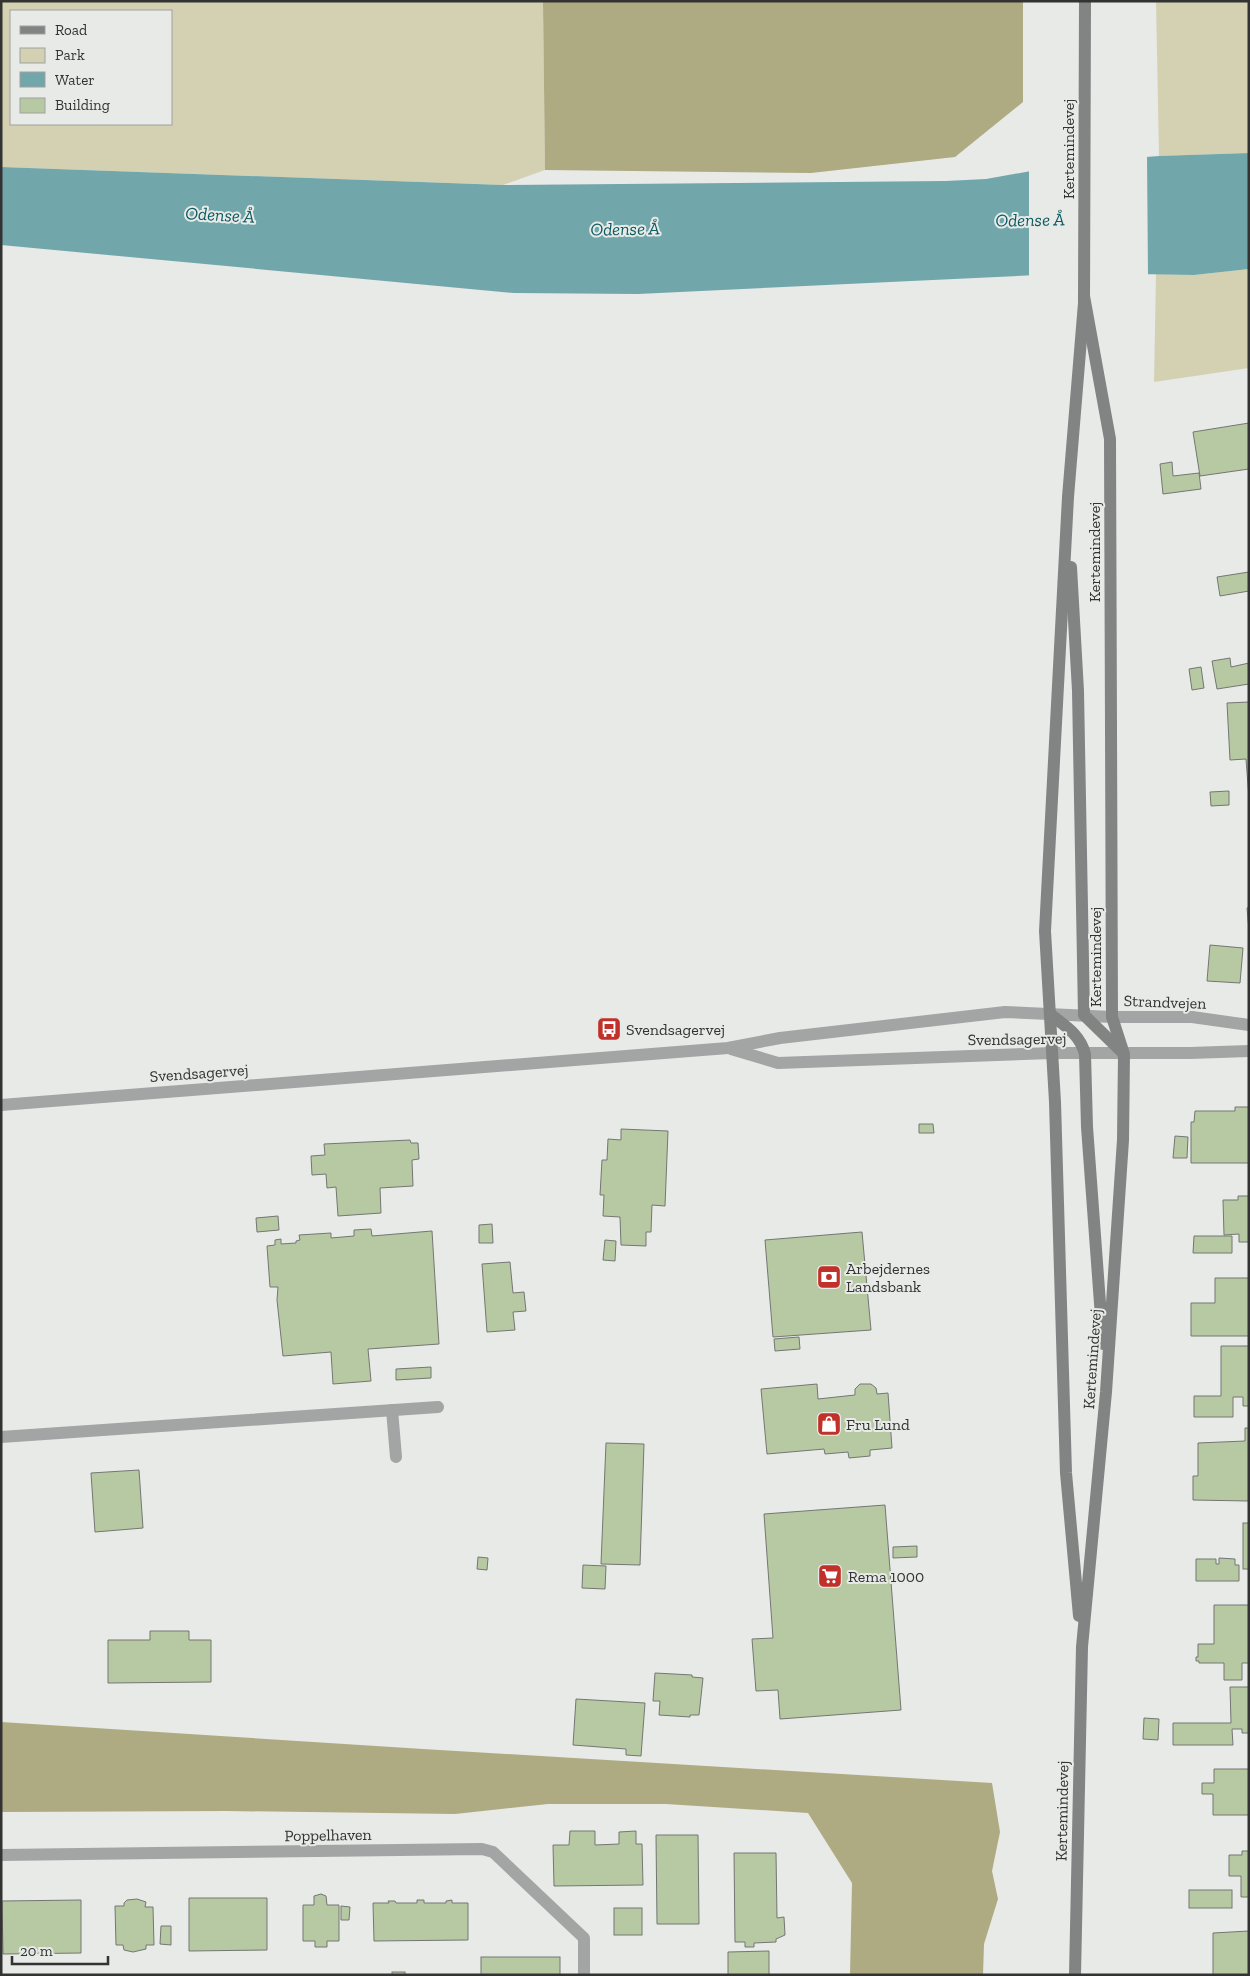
<svg xmlns="http://www.w3.org/2000/svg" width="1250" height="1976" viewBox="0 0 1250 1976" font-family="'Zilla Slab',serif">
<style>
.green{fill:#d4d1b3;fill-rule:evenodd}
.forest{fill:#aeaa81}
.water{fill:#71a6ab}
.pier{fill:#e7eae7}
.building{fill:#b7c9a2;stroke:#757673}
.lines{fill:none;stroke-linecap:round;stroke-linejoin:round}
.minor{stroke:#a3a5a4;stroke-width:12}
.tertiary{stroke:#a3a5a4;stroke-width:12}
.secondary{stroke:#818483;stroke-width:12}
.labels{text-anchor:middle;dominant-baseline:central;stroke-width:4;stroke-linejoin:round;paint-order:stroke}
.street-label{font-size:16px;fill:#323332;stroke:#e7eae7}
.poi-label{font-size:16px;fill:#323332;stroke:#e7eae7;text-anchor:start}
.water-label{font-size:18px;font-style:italic;fill:#0e5b61;stroke:#e7eae7}
</style>
<rect width="100%" height="100%" fill="#e7eae7"/>
<g class="green">
<path d="M1,1H543L545,170L503,185L1,167ZM11,11H171V124H11Z"/>
<path d="M1156,1H1249V153L1159,156Z"/>
<path d="M1249,269V368L1154,382L1156,274L1194,275Z"/>
</g>
<g class="forest">
<path d="M543,1H1023V102L955,157L811,173L545,170Z"/>
<path d="M1,1722L423,1749L992,1783L1000,1832L992,1871L998,1899L984,1944L983,1975H850L852,1883L808,1813L666,1804H548L455,1814L226,1811L1,1812Z"/>
</g>
<path class="water" d="M1249,153V269L1194,275L1079,273L638,294L514,293L1,245V167L503,185L946,181L986,179L1081,162L1159,156Z"/>
<path class="pier" d="M1147,154L1148,277L1079,276L1029,278V169L1080,159Z"/>
<g class="building">
<path d="M1249,423V469L1200,476L1193,432Z"/>
<path d="M1172,462L1173,476L1199,473L1201,489L1163,494L1160,464Z"/>
<path d="M1249,572V591L1220,596L1217,577Z"/>
<path d="M1230,658L1231,667L1249,663V684L1217,689L1212,661Z"/>
<path d="M1201,667L1204,688L1192,690L1189,669Z"/>
<path d="M1249,702V798L1246,759L1230,760L1227,703Z"/>
<path d="M1229,791V805L1211,806L1210,792Z"/>
<path d="M1249,907V931L1247,908Z"/>
<path d="M1210,945L1243,948L1240,983L1207,981Z"/>
<path d="M1235,1107H1249V1163H1191V1122H1194L1195,1111H1235Z"/>
<path d="M919,1124H933L934,1133H919Z"/>
<path d="M621,1129L668,1131L665,1206L652,1205L651,1232H646V1246L621,1245L620,1217L603,1216L604,1195H600L602,1160H607L608,1139L621,1140Z"/>
<path d="M1175,1136L1188,1137L1187,1158H1173Z"/>
<path d="M410,1140L411,1143H418L419,1159L412,1160L413,1186L380,1188L381,1213L338,1216L336,1187L327,1188L326,1174L312,1175L311,1156L325,1155L324,1144Z"/>
<path d="M1238,1196H1249V1242H1239V1234L1224,1235L1223,1200H1238Z"/>
<path d="M278,1216L279,1230L257,1232L256,1218Z"/>
<path d="M492,1224L493,1243H479V1225Z"/>
<path d="M371,1229L372,1236L432,1231L439,1344L368,1349L371,1381L333,1384L331,1352L283,1356L277,1300L278,1287H270L267,1246L275,1245V1240L281,1239V1244L296,1243V1241L300,1240L299,1235L331,1233V1238L354,1236V1230Z"/>
<path d="M862,1232L871,1330L773,1337L765,1240Z"/>
<path d="M1194,1236H1232V1253H1193Z"/>
<path d="M605,1240L616,1241L615,1261L603,1260Z"/>
<path d="M510,1262L513,1293L524,1292L526,1311L513,1312L515,1330L487,1332L482,1264Z"/>
<path d="M1215,1278H1249V1336H1191V1303H1215Z"/>
<path d="M799,1337L800,1349L775,1351L774,1339Z"/>
<path d="M1221,1346H1249V1406H1243V1397H1233V1417H1194V1396H1221Z"/>
<path d="M431,1367V1378L396,1380V1369Z"/>
<path d="M817,1384L818,1399L855,1395V1389L860,1384H871L876,1388L877,1394L888,1393L892,1448L870,1450V1456L849,1458L848,1452L825,1454L824,1449L767,1454L761,1389Z"/>
<path d="M1245,1428H1249V1501L1193,1500V1476H1198V1443L1245,1441Z"/>
<path d="M606,1443L644,1444L640,1565L601,1564Z"/>
<path d="M139,1470L143,1528L95,1532L91,1473Z"/>
<path d="M885,1505L901,1710L780,1719L778,1690L756,1691L752,1639L773,1638L764,1514Z"/>
<rect x="1243" y="1523" width="6" height="46"/>
<path d="M917,1546V1557L893,1558V1547Z"/>
<path d="M478,1557L488,1558L487,1570L477,1569Z"/>
<path d="M1219,1558L1235,1559V1565H1239V1581H1196V1559H1216V1564H1219Z"/>
<path d="M583,1565L606,1566L605,1589L582,1588Z"/>
<path d="M1214,1605H1249V1663H1242V1680H1224V1663H1199V1661H1196V1657H1198V1644H1214Z"/>
<path d="M150,1631H189V1640H211V1682L108,1683V1640H150Z"/>
<path d="M655,1673L692,1675V1677L703,1678L699,1715H690V1717L659,1715L660,1701H653Z"/>
<path d="M1230,1687H1249V1733H1242V1729H1232L1233,1745H1173V1723H1231Z"/>
<path d="M576,1699L645,1703L641,1756L626,1755V1749L573,1745Z"/>
<path d="M1144,1718L1159,1719L1158,1740L1143,1739Z"/>
<path d="M1214,1769H1249V1815H1213V1794H1202V1783H1214Z"/>
<path d="M570,1831H595V1845L619,1844V1832L636,1831V1844H642L643,1885L554,1886L553,1845H569Z"/>
<path d="M656,1835H698L699,1924H657Z"/>
<path d="M1242,1851H1249V1897H1241V1876H1229V1855H1242Z"/>
<path d="M734,1853H776L777,1918L784,1917L785,1935L776,1939V1942L754,1943V1947H745V1942H735Z"/>
<rect x="1189" y="1890" width="43" height="18"/>
<path d="M321,1894L326,1896L327,1905H339V1941H327V1947H315V1941H303V1905H314V1896Z"/>
<path d="M189,1898H267V1950L189,1951Z"/>
<path d="M137,1899L146,1902L145,1907H153L154,1945H146V1949L133,1952L124,1950L123,1945H116L115,1906H124V1903L127,1900Z"/>
<path d="M81,1900V1953L3,1954L2,1901Z"/>
<path d="M417,1900H424V1903H446V1901L452,1900V1903H468V1940L374,1941L373,1903H389L388,1901H395L396,1903H417Z"/>
<path d="M341,1906L350,1907L349,1920H341Z"/>
<rect x="614" y="1908" width="28" height="27"/>
<path d="M161,1926H171V1945L160,1944Z"/>
<path d="M1249,1931V1975H1213V1933Z"/>
<path d="M769,1951V1975H728V1952Z"/>
<rect x="481" y="1957" width="79" height="18"/>
<rect x="392" y="1972" width="13" height="3"/>
</g>
<g class="lines">
<g class="minor">
<path d="M392,1410L396,1457"/>
<path d="M1,1437L438,1407"/>
<path d="M1,1855L482,1849L493,1852L584,1938V1975"/>
</g>
<g class="tertiary">
<path d="M731,1049L778,1063L1052,1053H1190L1249,1051"/>
<path d="M1,1105L728,1048L780,1038L1005,1012L1112,1017H1192L1249,1025"/>
</g>
<g class="secondary">
<path d="M1071,567L1078,691L1084,1015L1122,1052"/>
<path d="M1050,1014C1065,1026 1080,1034 1085,1054L1087,1127L1103,1344"/>
<path d="M1079,1616L1066,1473L1055,1102L1045,931L1068,497L1084,303L1085,1"/>
<path d="M1075,1975L1082,1647L1106,1392L1123,1140L1124,1054L1112,1017L1110,439L1084,296"/>
</g>
</g>
<defs>
<symbol id="bus-square" viewBox="-11 -11 22 22"><rect x="-9" y="-9" width="18" height="18" rx="4" fill="#bf3129" stroke="#e7eae7"/><path d="M-5-6H5V4H4V6H2V4H-2V6H-4V4H-5ZM-3.5-4V0h7V-4ZM-3.5 1.2v1.5H-2V1.2ZM2 1.2v1.5H3.5V1.2Z" fill="#fff"/></symbol>
<symbol id="bank-square" viewBox="-11 -11 22 22"><rect x="-9" y="-9" width="18" height="18" rx="4" fill="#bf3129" stroke="#e7eae7"/><path d="M-6-4H6V4H-6ZM0-2.3a2.3 2.3 0 1 0 0 4.6a2.3 2.3 0 1 0 0-4.6Z" fill="#fff"/></symbol>
<symbol id="shop-square" viewBox="-11 -11 22 22"><rect x="-9" y="-9" width="18" height="18" rx="4" fill="#bf3129" stroke="#e7eae7"/><path d="M-5-2.5h2.3a2.7 3.5 0 0 1 5.4 0H5L5.5 6h-11ZM-1.5-2.5h3a1.5 2.3 0 0 0-3 0Z" fill="#fff"/></symbol>
<symbol id="supermarket-square" viewBox="-11 -11 22 22"><rect x="-9" y="-9" width="18" height="18" rx="4" fill="#bf3129" stroke="#e7eae7"/><path d="M-6-5.5h2.5l.6 2H6L4.5 2H-2.5L-4.4-4H-6ZM-1.5 3.2a1.3 1.3 0 1 0 .1 0ZM3 3.2a1.3 1.3 0 1 0 .1 0Z" fill="#fff"/></symbol>
</defs>
<g fill-rule="evenodd">
<use href="#bus-square" x="595" y="1015" width="28" height="28"/>
<use href="#bank-square" x="815" y="1263" width="28" height="28"/>
<use href="#shop-square" x="815" y="1410" width="28" height="28"/>
<use href="#supermarket-square" x="816" y="1562" width="28" height="28"/>
</g>
<g class="labels">
<g class="street-label">
<text transform="translate(1068 149) rotate(-90)">Kertemindevej</text>
<text transform="translate(1094 552) rotate(-90)">Kertemindevej</text>
<text transform="translate(1095 957) rotate(-90)">Kertemindevej</text>
<text transform="translate(1165 1002) rotate(2)">Strandvejen</text>
<text transform="translate(1017 1039) rotate(-1)">Svendsagervej</text>
<text transform="translate(199 1073) rotate(-4)">Svendsagervej</text>
<text transform="translate(1092 1359) rotate(-86)">Kertemindevej</text>
<text transform="translate(1062 1811) rotate(-89)">Kertemindevej</text>
<text transform="translate(328 1835) rotate(-1)">Poppelhaven</text>
</g>
<g class="poi-label">
<text x="626" y="1029">Svendsagervej</text>
<text x="846" y="1268">Arbejdernes<tspan x="846" dy="18">Landsbank</tspan></text>
<text x="846" y="1424">Fru Lund</text>
<text x="848" y="1576">Rema 1000</text>
</g>
<g class="water-label">
<text transform="translate(220 215) rotate(3)">Odense Å</text>
<text transform="translate(1030 220) rotate(-1)">Odense Å</text>
<text transform="translate(625 229) rotate(-1)">Odense Å</text>
</g>
</g>
<rect width="1250" height="1976" fill="none" stroke="#323332" stroke-width="5"/>
<rect x="10" y="10" width="162" height="115" fill="#e7eae7" stroke="#9fa19f"/>
<rect x="20" y="26" width="25" height="8" fill="#818483" stroke="#9fa19f"/>
<text x="55" y="35" font-size="15" fill="#323332">Road</text>
<rect x="20" y="48" width="25" height="15" fill="#d4d1b3" stroke="#9fa19f"/>
<text x="55" y="60" font-size="15" fill="#323332">Park</text>
<rect x="20" y="72" width="25" height="15" fill="#71a6ab" stroke="#9fa19f"/>
<text x="55" y="85" font-size="15" fill="#323332">Water</text>
<rect x="20" y="98" width="25" height="15" fill="#b7c9a2" stroke="#9fa19f"/>
<text x="55" y="110" font-size="15" fill="#323332">Building</text>
<path d="M12 1956v8h96v-8" fill="none" stroke="#323332" stroke-width="2.5"/>
<text x="20" y="1956" font-size="15" fill="#323332" stroke="#e7eae7" stroke-width="4" paint-order="stroke">20 m</text>
</svg>
